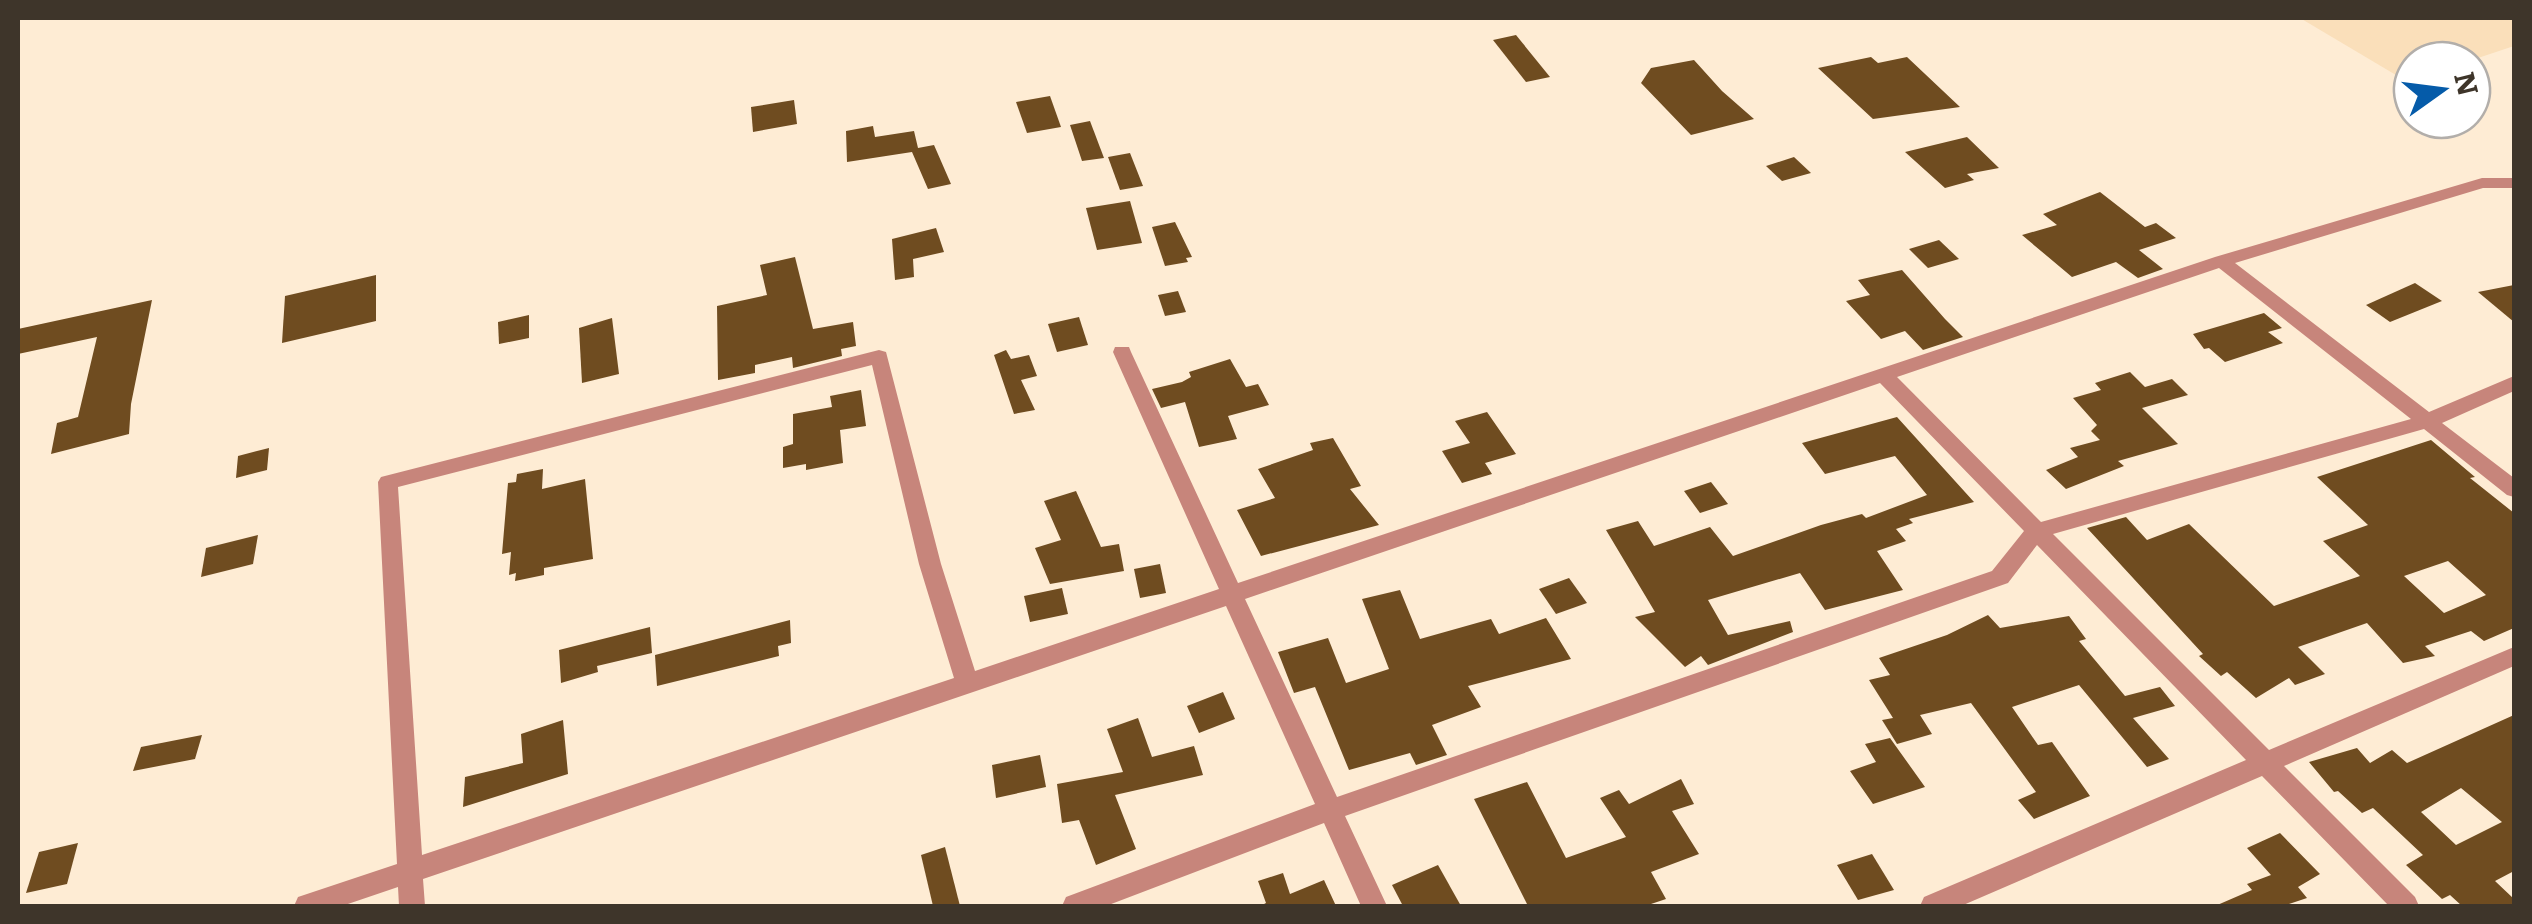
<svg xmlns="http://www.w3.org/2000/svg" width="2532" height="924" viewBox="0 0 2532 924" font-family="Literata,serif">
<style>
.built{fill:#fadfba}
.building{fill:#6f4c20;fill-rule:evenodd}
.lines{fill:none;stroke-linecap:round;stroke-linejoin:round}
.minor{fill:#c7857b;fill-rule:evenodd}
</style>
<rect width="100%" height="100%" fill="#feecd4"/>
<path class="built" d="M2300,18H2514V46L2472,60H2412V79L2406,81Z"/>
<g class="building">
<path d="M1516,35L1550,77L1526,82L1493,40Z"/>
<path d="M1871,57L1878,63L1907,57L1960,107L1873,119L1818,68Z"/>
<path d="M1694,60L1722,91L1754,119L1691,135L1641,83L1651,68Z"/>
<path d="M1050,96L1061,127L1027,133L1016,102Z"/>
<path d="M794,100L797,124L753,132L751,107Z"/>
<path d="M1090,121L1104,158L1082,161L1070,125Z"/>
<path d="M873,126L875,137L914,131L918,148L934,145L951,184L928,189L912,152L847,162L846,131Z"/>
<path d="M1967,137L1999,168L1967,174L1974,180L1945,188L1905,152Z"/>
<path d="M1130,153L1143,186L1120,190L1108,157Z"/>
<path d="M1794,157L1811,173L1782,181L1766,166Z"/>
<path d="M2100,192L2145,227L2156,223L2176,238L2139,250L2163,269L2138,278L2116,262L2072,277L2022,235L2057,225L2043,214Z"/>
<path d="M1130,201L1142,243L1097,250L1086,208Z"/>
<path d="M1175,222L1192,257L1186,258L1188,262L1165,266L1152,227Z"/>
<path d="M936,228L944,252L913,259L914,277L895,280L892,239Z"/>
<path d="M1939,240L1959,259L1928,268L1909,249Z"/>
<path d="M795,257L813,329L853,322L856,346L841,349L842,356L793,368L792,357L755,365V373L718,380L717,306L767,295L760,265Z"/>
<path d="M1902,270L1945,319L1963,337L1923,350L1905,331L1881,339L1846,301L1870,295L1858,280Z"/>
<path d="M376,275V321L282,343L285,296Z"/>
<path d="M2415,283L2442,301L2390,322L2366,305Z"/>
<path d="M2514,285V322L2478,292Z"/>
<path d="M1178,291L1186,312L1165,316L1158,295Z"/>
<path d="M152,300L131,404L129,434L51,454L57,423L78,417L97,337L18,354V329Z"/>
<path d="M2264,313L2282,328L2268,332L2283,343L2225,362L2209,348L2204,349L2193,334Z"/>
<path d="M529,315V338L499,344L498,322Z"/>
<path d="M1079,317L1088,345L1057,352L1048,324Z"/>
<path d="M612,318L619,374L582,383L579,328Z"/>
<path d="M1006,350L1011,359L1029,355L1037,376L1021,380L1035,410L1014,414L994,355Z"/>
<path d="M1230,359L1246,387L1258,384L1269,405L1228,416L1237,439L1199,447L1185,402L1161,408L1152,389L1182,382L1191,377L1189,372Z"/>
<path d="M2130,372L2145,387L2172,379L2188,395L2142,408L2178,444L2118,461L2124,466L2066,489L2046,470L2078,457L2070,448L2100,440L2091,431L2097,425L2073,398L2101,390L2095,383Z"/>
<path d="M861,390L866,426L840,430L843,463L806,470V464L783,468V447L793,444V414L832,407L830,396Z"/>
<path d="M1487,412L1516,454L1485,463L1492,474L1462,483L1442,451L1470,443L1455,421Z"/>
<path d="M1897,417L1974,502L1909,519L1913,523L1896,529L1906,541L1877,551L1903,590L1825,610L1800,573L1708,600L1728,635L1790,621L1793,632L1708,665L1701,656L1685,667L1635,617L1655,612L1606,530L1638,521L1654,546L1710,527L1733,556L1821,525L1862,514L1866,518L1927,495L1895,456L1825,474L1802,443Z"/>
<path d="M1333,438L1361,486L1350,489L1379,525L1261,556L1237,510L1275,498L1258,469L1313,450L1310,443Z"/>
<path d="M2431,440L2475,477L2470,478L2514,513V628L2484,641L2471,631L2425,646L2435,656L2403,663L2367,623L2298,647L2325,674L2295,685L2289,678L2256,698L2227,672L2221,676L2199,656L2203,654L2087,528L2126,517L2147,540L2189,524L2274,606L2360,576L2323,541L2368,525L2317,477ZM2448,561L2486,595L2444,613L2404,576Z"/>
<path d="M269,448L267,470L236,478L238,456Z"/>
<path d="M543,469L542,489L585,479L593,559L544,568V575L515,581L516,573L509,575L511,552L502,554L508,483L516,482L517,474Z"/>
<path d="M1711,482L1728,504L1700,513L1684,491Z"/>
<path d="M1076,491L1101,547L1119,544L1124,571L1050,584L1035,548L1061,540L1044,501Z"/>
<path d="M258,535L253,564L201,577L206,548Z"/>
<path d="M1160,564L1166,593L1140,598L1134,569Z"/>
<path d="M1569,578L1587,603L1556,614L1539,589Z"/>
<path d="M1062,588L1068,614L1030,622L1024,596Z"/>
<path d="M1400,590L1420,639L1491,619L1499,634L1546,618L1571,659L1468,686L1481,707L1432,725L1447,755L1416,765L1410,753L1349,770L1315,687L1294,693L1278,652L1328,638L1346,683L1389,669L1362,599Z"/>
<path d="M1988,615L2000,628L2069,616L2086,639L2079,641L2125,696L2160,687L2175,706L2133,718L2169,759L2147,767L2079,685L2012,707L2038,745L2052,742L2090,796L2034,819L2018,800L2036,792L1971,703L1920,715L1932,734L1897,744L1882,720L1893,718L1869,680L1890,675L1879,658L1947,635Z"/>
<path d="M790,620L791,643L778,646L779,656L657,686L655,655Z"/>
<path d="M650,627L652,653L597,666L598,672L561,683L559,650Z"/>
<path d="M1223,692L1235,719L1199,733L1187,706Z"/>
<path d="M2514,715V871L2495,881L2514,899V906H2462L2450,895L2442,899L2406,865L2423,855L2373,808L2362,813L2338,791L2334,792L2309,762L2357,748L2370,763L2392,750L2407,763ZM2461,788L2502,822L2456,845L2421,812Z"/>
<path d="M1138,718L1152,757L1194,746L1203,775L1115,795L1136,849L1096,865L1079,820L1062,823L1057,784L1123,772L1107,729Z"/>
<path d="M563,720L568,774L463,807L465,777L523,763L521,734Z"/>
<path d="M202,735L195,759L133,771L141,747Z"/>
<path d="M1890,738L1925,787L1873,804L1850,771L1876,762L1865,744Z"/>
<path d="M1040,755L1046,787L996,798L992,765Z"/>
<path d="M1681,779L1694,804L1672,811L1699,854L1651,872L1666,899L1645,906H1528L1474,799L1527,782L1566,858L1626,837L1600,798L1619,790L1629,804Z"/>
<path d="M2280,833L2320,874L2298,887L2307,898L2283,906H2215L2252,890L2247,884L2271,875L2247,848Z"/>
<path d="M78,843L67,884L26,893L39,852Z"/>
<path d="M945,847L960,906H933L921,855Z"/>
<path d="M1872,854L1894,890L1858,900L1837,865Z"/>
<path d="M1438,865L1461,906H1403L1392,885Z"/>
<path d="M1283,873L1290,894L1324,880L1336,906H1260L1266,903L1258,881Z"/>
</g>
<g class="lines">
<path class="minor" d="M2482,178H2514V188H2483L2235,263L2429,412L2514,376V391L2442,423L2514,478V497L2507,495L2424,429L2053,534L2269,750L2514,647V666L2284,766L2415,897L2419,906H2389L2262,776L1961,906H1920L1924,897L2246,760L2037,545L2008,583L1345,816L1387,906H1361L1324,823L1106,906H1062L1066,897L1315,804L1226,606L423,879L425,906H399L398,887L342,906H294L298,897L397,864L378,482L381,477L879,350L886,352L941,564L975,671L1219,589L1113,352L1115,347H1129L1131,352L1238,583L2215,257ZM2219,268L2411,419L2041,522L1897,377ZM872,365L919,564L954,678L422,855L398,487ZM1880,383L2024,531L1992,571L1337,797L1245,599Z"/>
</g>
<rect width="2532" height="924" fill="none" stroke="#3e352a" stroke-width="40"/>
<g transform="translate(2442 90) rotate(76)"><circle r="48" fill="#ffffff" stroke="#b2aeaa" stroke-width="2.5"/>
<path d="M0-8L18 38L0 25L-18 38Z" fill="#055ba9"/>
<text y="-15" font-size="28" font-weight="bold" text-anchor="middle" fill="#3e352a">N</text>
</g>
</svg>
